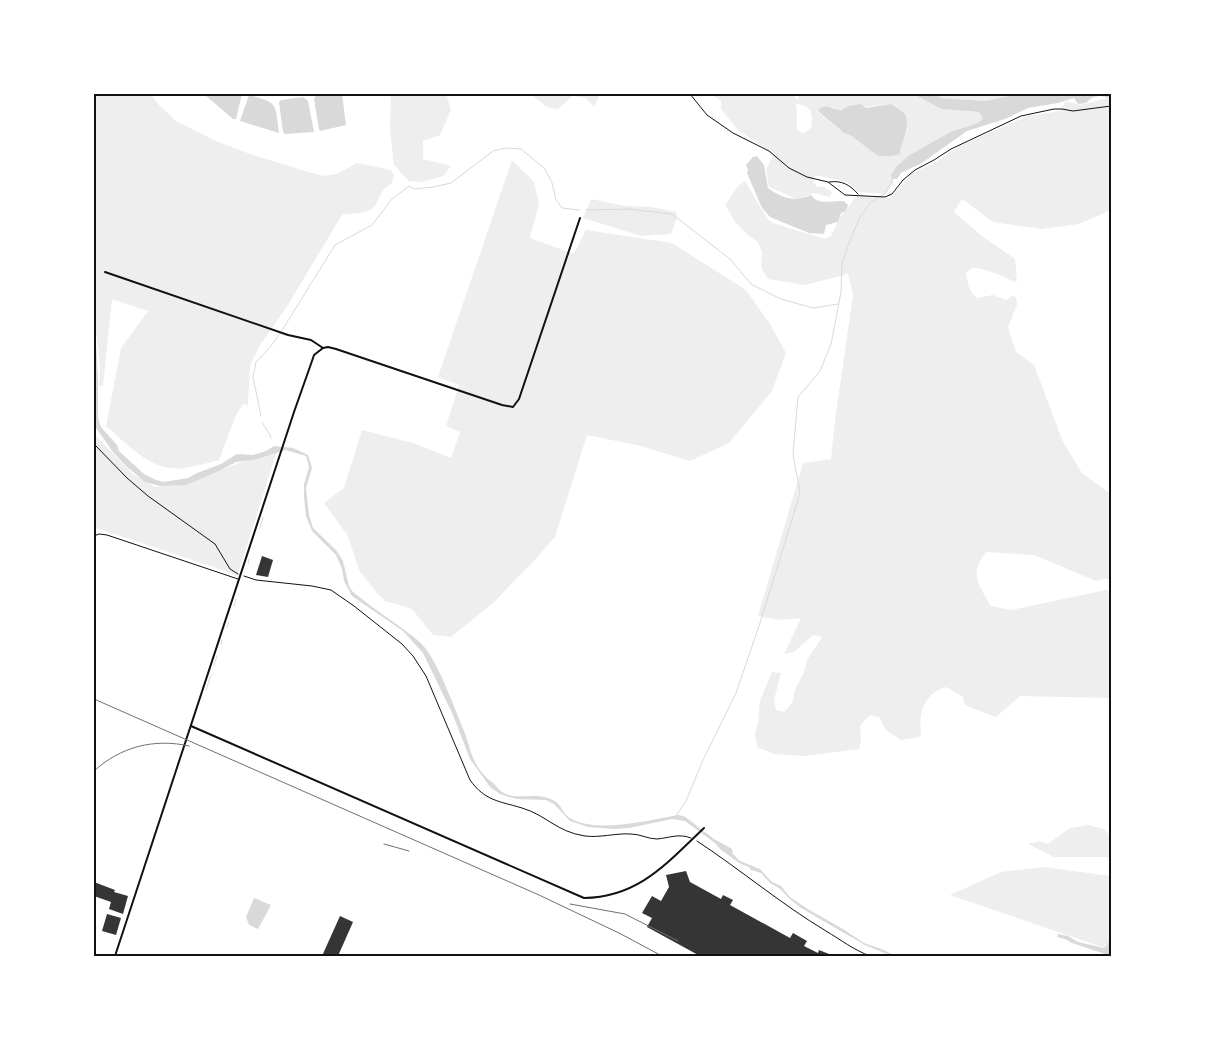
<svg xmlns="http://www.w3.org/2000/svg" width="1205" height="1050" viewBox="0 0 1205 1050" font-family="Manrope,sans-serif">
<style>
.green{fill:#eee;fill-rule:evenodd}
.water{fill:#d9d9d9}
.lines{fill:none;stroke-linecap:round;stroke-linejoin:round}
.stream{stroke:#d9d9d9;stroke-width:1}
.building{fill:#353535}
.path{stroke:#111;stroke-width:1}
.service{stroke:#111;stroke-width:1}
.minor{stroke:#111;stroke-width:2}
.rail{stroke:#707070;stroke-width:1}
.neatline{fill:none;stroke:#111;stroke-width:2}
</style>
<rect width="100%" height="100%" fill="#fff"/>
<g class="green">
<path d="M94,94H151L159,105L176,121L216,141L250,154L322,176L337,174L357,163L391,170L394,176L391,184C379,190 381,200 373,208C366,214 350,213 342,215L286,308L260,345L250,365L248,405L243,404L236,415L219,460C208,463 196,466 184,468C153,473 128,445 106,426L121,348L148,311L112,299L103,386L99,385L100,366L94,313Z"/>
<path d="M391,94H446L451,110L440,135L423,141V159L451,166L443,176L422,182L409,181L394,165L390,129Z"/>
<path d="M530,94H600L594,107L586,98L572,96L558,109L547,107Z"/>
<path d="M711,94H793L796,99H798L800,94H913C935,106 953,111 979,112L983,117L978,123L950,132L908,156L896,167L891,175L894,183L885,194L859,192L847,182L815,175L813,183L818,187H824L832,192L830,197L814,193L800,198H794L769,187L766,169L774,154L738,130L721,109V101ZM796,104C812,105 813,114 811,128L804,133L797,130V111ZM891,104L908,129L901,145L900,154L878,156L850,135L844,133L819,113L818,109C826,105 830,105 837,110Z"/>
<path d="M933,94H1019L985,101L942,98Z"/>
<path d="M1111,97V210L1079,224L1041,229L993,222L962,199L954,212L982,236L1015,259L1017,281L1014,282C1009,278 978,266 972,268C970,269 968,271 966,273C968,283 968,291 977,298L993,295L1006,300L1012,296L1016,297L1017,305L1008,327L1016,352L1034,365L1063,442L1082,473L1111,494V578L1096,581L1034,555L986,552C969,574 978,584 991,606L1011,610L1106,590L1111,591V698L1020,696L996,717L965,705L963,697L946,687C922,695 919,713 921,737L901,740L886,730L879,717L870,715L860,726L861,741L859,749L804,756L774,754L757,747L755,735L758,722L760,701L772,672L781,673L774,700L776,710L784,712L793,702L794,692L804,672L807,660L822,637L813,635L794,652L784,654L801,618L781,620L758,616L803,463L831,459L835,420L853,295L848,274L805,285L768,279L761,267L762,252L758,242L749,236L736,223L725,205C731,198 737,184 745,181L768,220L776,224L825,239L831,236L842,214L846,211L856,196L890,198L912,173L936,162L959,146L1028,116L1060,111L1066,101L1081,105Z"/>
<path d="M512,160L534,182L539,204L530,238L574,254L586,230L672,243L746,290L770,324L786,353L772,391L729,443L690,461L641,446L587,435L555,537L532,563L493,603L451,637L433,635L412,609L385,601L376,592L359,570L348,536L324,503L344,488L362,430L413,443L451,458L460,432L446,426L459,385L438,377Z"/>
<path d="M591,199L625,206L651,207L676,212L677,217L671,234L641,236L583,218Z"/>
<path d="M94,434L133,474L155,487L185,484L278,448L237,577L231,573L96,528L94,525Z"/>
<path d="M1088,825L1104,829L1111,836V859L1107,857H1054L1028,844L1039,841L1048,844L1070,828Z"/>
<path d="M1043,867L1111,876V950L950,895L1001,872Z"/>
</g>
<g class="water">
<path d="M204,94H242L236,119H233Z"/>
<path d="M325,94H342L346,125L320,131L319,129L314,99L316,95Z"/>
<path d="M913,94H933L942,98L985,101L1019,94H1111L1108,98C1099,94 1092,96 1086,103L1078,104L1074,98L1058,103L1028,108L1005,119L967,131L922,163L901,173L897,179H892L891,175L896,167L908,156L950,132L978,123L983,118L979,112L942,109Z"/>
<path d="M249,95C279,103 275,104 279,133L240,121Z"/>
<path d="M303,97L308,101L314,132L285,134L283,132L279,102L281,100Z"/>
<path d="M861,104L866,108L891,104L905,114C911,132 902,136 900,154L891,156H878L850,135L844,133L819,112L818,109C832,102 831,111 841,110C844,109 846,107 849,106C852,105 858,105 861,104Z"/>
<path d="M757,156L764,165L768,188C784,199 793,202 811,195C819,206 832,200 844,201L848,205L846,211L841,213L838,222L826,225L824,234L809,233L770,217L762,208L747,173L748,170L746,165L753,157Z"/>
<path d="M94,309L98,376V418L101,427L117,445L119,451L144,474L156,480L164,482L188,478L197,473L221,464L237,454L253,455L266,451L274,446L293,448L308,455L312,468L306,488L309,515L313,528L336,550L343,561L349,586L352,591C368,605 386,616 403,629C411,635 420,641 426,649C441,670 454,707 464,731C472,753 473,768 493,783C497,786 499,791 504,793C516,800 534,793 548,798C563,803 560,811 570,818C596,834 649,820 678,815L684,816L714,839L732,849L733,854L740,861L760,869L772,882L781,886L790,897L806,908L843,929L864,943L884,950L895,956H892L865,945L801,908L792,901L779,888L770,883L761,873L751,870L749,867L739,863L720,849L715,843L685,821L672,819L629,828L613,829L588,827L570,821L554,804L546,800L516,799L500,794L490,787L470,759L453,715L423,653L403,631L352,596L344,581L342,569L336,555L312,531L306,516L304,497V484L309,467L306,456L285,450L257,459L236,462L219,471L186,485L160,486L145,482L126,466L113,452L94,425Z"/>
<path d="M254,898L271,905L258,929L249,925L246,917Z"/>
<path d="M1058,934L1068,936L1078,942L1104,948L1108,945L1109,938L1111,936V956L1072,943L1065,939L1057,937Z"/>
</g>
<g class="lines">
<g class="stream">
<path d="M586,210L628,209L672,214L730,259L751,284L781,299L813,308L838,304"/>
<path d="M261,416L253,377L256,362L271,346L281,332L335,245L372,225L392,199L409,186L414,189L433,187L451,183L493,151L505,148L521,149L545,169L552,183L556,200L562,208L579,210"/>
<path d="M262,422L270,435L271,438"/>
<path d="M260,528L263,517"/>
<path d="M248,564L249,559"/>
<path d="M234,606L236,599"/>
<path d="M227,627L229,622"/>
<path d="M221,644L222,640"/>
<path d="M214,665L217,656"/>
<path d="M206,690L211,675"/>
<path d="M676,816L686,801L703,760L736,693L760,623L791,523L800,493L793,454L798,397L820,371L831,344L841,292L842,263L850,240L860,217L871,202L885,194L893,178"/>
</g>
</g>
<g class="building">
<path d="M262,556L273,560L268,577L256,575Z"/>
<path d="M686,871L690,882L721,899L723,895L733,900L730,905L790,938L793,933L807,941L804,946L818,953L819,950L834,956H700L647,927L652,918L642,913L652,896L661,901L669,887L666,875Z"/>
<path d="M94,882L115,890L114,892L128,896L123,914L109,909L111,902L94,896Z"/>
<path d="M107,914L121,918L116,935L102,931Z"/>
<path d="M340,916L353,922L338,956H322Z"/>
</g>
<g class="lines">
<g class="path">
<path d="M690,94L707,115L733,133L769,151L789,168L807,177L828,182L845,195L885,197L892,194L903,180L915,170L934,160L951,149L1021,116L1054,109H1062L1073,111L1111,106"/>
<path d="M829,182C842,180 850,185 858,194"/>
<path d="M94,444L127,478L148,496L215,544L230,569L238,574"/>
<path d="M244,576L256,580L312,586L331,590L354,606L402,644L413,656L426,676L470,780C485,801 499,801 522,808C546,815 557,832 585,836C600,838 615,833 631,834C640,834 648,839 657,839C669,838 679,833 691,838"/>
<path d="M697,841C741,870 781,904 826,931C841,940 854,950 870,956"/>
</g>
<path class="service" d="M94,536L99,534L107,535L238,579"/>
<g class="minor">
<path d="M105,272L288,335L311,340L323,348L328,347L336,349L502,405L513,407L519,399L580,218"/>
<path d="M191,726L584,898C639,897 667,863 704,828"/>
<path d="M115,956L294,412L312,361L314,355L323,348"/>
</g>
<g class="rail">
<path d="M94,699L539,895L619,933L662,956"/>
<path d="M94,771C120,747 154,738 189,746"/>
<path d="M384,844L409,851"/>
<path d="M570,904L625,914L678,941"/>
</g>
</g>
<rect width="1205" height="1050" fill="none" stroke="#ffffff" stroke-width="190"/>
<rect x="95" y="95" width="1015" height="860" class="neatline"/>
</svg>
